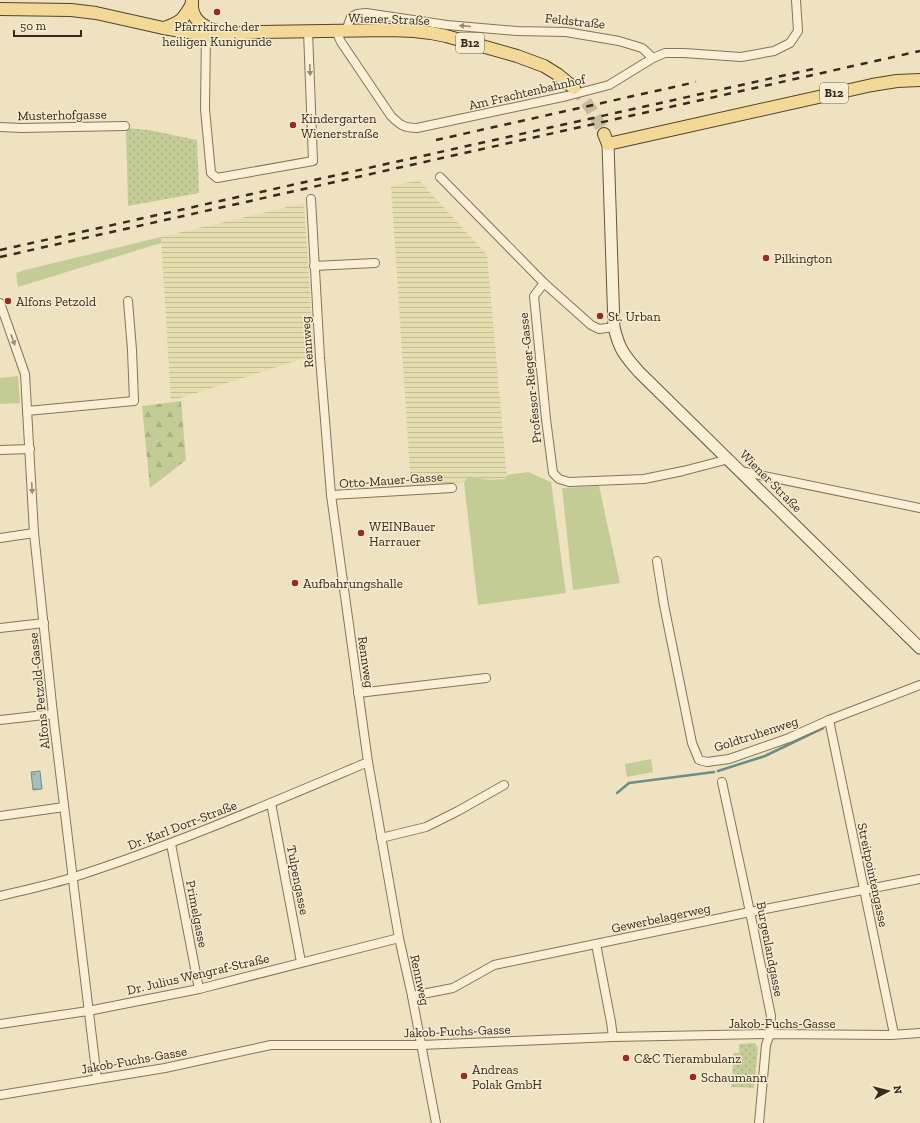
<svg xmlns="http://www.w3.org/2000/svg" width="920" height="1123" viewBox="0 0 920 1123" font-family="'Zilla Slab',serif">
<style>
.farmland{fill:url(#farmland-rules)}
.grass{fill:#c4cc95}
.forest{fill:url(#forest-firs)}
.park{fill:url(#park-dots)}
.water{fill:url(#water-ripples);stroke:#6b8e87}
.lines{fill:none;stroke-linecap:round;stroke-linejoin:round}
.stream{stroke:#6b8e87;stroke-width:2.5}
.primary-tunnel{stroke:#c9bda0;stroke-width:12;stroke-dasharray:12 6;stroke-linecap:butt}
.street-casing{stroke:#887358;stroke-width:10}
.secondary-casing{stroke:#69543c;stroke-width:13}
.primary-casing{stroke:#55412d;stroke-width:14}
.street{stroke:#f9efd4;stroke-width:8}
.secondary{stroke:#f9efd4;stroke-width:11}
.primary{stroke:#f2d998;stroke-width:12}
.rail{stroke:#372a1d;stroke-width:2.5;stroke-dasharray:7 7;stroke-linecap:butt}
.oneway{fill:#988c78}
.poi-dot{fill:#972b28;stroke:#f6ecd1;stroke-width:1.5}
.labels{text-anchor:middle;dominant-baseline:central;stroke-width:3;stroke-linejoin:round;paint-order:stroke}
.shield{fill:#f6ecd1;stroke:#706453;stroke-width:1}
.shield-label{font-size:12px;font-weight:bold;fill:#372a1d}
.street-label{font-size:13px;fill:#372a1d;stroke:#f6ecd1}
.poi-label{font-size:13px;fill:#372a1d;stroke:#f6ecd1;text-anchor:start}
</style>
<defs>
<pattern id="farmland-rules" width="6" height="5" patternUnits="userSpaceOnUse"><rect width="6" height="5" fill="#e4ddae"/><path d="M0 2.5h6" fill="none" stroke="#c4be95"/></pattern>
<pattern id="forest-firs" width="22" height="20" patternUnits="userSpaceOnUse"><rect width="22" height="20" fill="#c4cc95"/><path d="M5 1l3.5 6h-7zM16 11l3.5 6h-7z" fill="#a9af80"/></pattern>
<pattern id="park-dots" width="8" height="8" patternUnits="userSpaceOnUse"><rect width="8" height="8" fill="#c4cc95"/><path d="M2 2h.1M6 6h.1" fill="none" stroke="#a9af80" stroke-width="1.8" stroke-linecap="round"/></pattern>
<pattern id="water-ripples" width="26" height="14" patternUnits="userSpaceOnUse"><rect width="26" height="14" fill="#a4c0b9"/><path d="M2 4q2-2 4 0t4 0M15 11q2-2 4 0t4 0" fill="none" stroke="#869c96"/></pattern>
</defs>
<rect width="100%" height="100%" fill="#eee2c1"/>
<g class="farmland">
<path d="M419,180L487,255L507,479L490,480L469,476L464,482L411,486L391,186Z"/>
<path d="M304,203L314,355L171,401L161,237Z"/>
</g>
<g class="grass">
<path d="M161,237V243L18,287L16,273L25,270Z"/>
<path d="M18,376L20,403L0,404V378Z"/>
<path d="M528,472L551,482L566,593L478,605L464,482L469,476L490,480L506,479L507,475Z"/>
<path d="M599,486L620,583L573,590L562,488Z"/>
<path d="M651,759L653,772L627,777L625,764Z"/>
</g>
<path class="forest" d="M181,401L186,460L150,488L142,406Z"/>
<g class="park">
<path d="M126,128L149,130L197,140L199,193L128,206Z"/>
<path d="M755,1043L758,1048L754,1088L731,1087L734,1053H739V1044Z"/>
</g>
<path class="water" d="M40,771L42,789L33,790L31,772Z"/>
<g class="lines">
<g class="stream">
<path d="M718,771L765,756L823,728"/>
<path d="M617,793L629,783L714,772"/>
</g>
<path class="primary-tunnel" d="M574,88C587,101 596,116 604,134"/>
<defs>
<g id="street">
<path d="M206,31L205,109L211,173L217,178L313,161L308,31"/>
<path d="M336,31L341,42L391,116C400,125 404,128 417,128L567,96L609,85L653,58L665,53H684L741,57L774,51L790,43L798,31L796,0"/>
<path d="M346,31L351,17L357,14L366,13L447,25L517,31L566,32L619,41L642,48L653,58"/>
<path d="M0,127L21,128L125,126"/>
<path d="M440,177L544,283L591,325L599,329L614,327"/>
<path d="M311,199L320,358L331,495L368,762L399,938L412,996L436,1123"/>
<path d="M314,266L375,263"/>
<path d="M544,283L534,296L546,419L553,473L559,479L569,482L644,479L683,471L729,459"/>
<path d="M0,303L25,374L34,533L53,714L97,1079"/>
<path d="M27,411L134,401L132,350L128,301"/>
<path d="M0,450L30,449"/>
<path d="M740,471L920,508"/>
<path d="M331,495L452,488"/>
<path d="M0,538L34,533"/>
<path d="M657,561L664,605L692,743L699,760L707,762L729,759L789,738L829,720L920,685"/>
<path d="M0,628L44,623"/>
<path d="M358,693L486,678"/>
<path d="M0,720L53,714"/>
<path d="M829,720L894,1034"/>
<path d="M722,782L750,912L771,1016L770,1034L766,1045L759,1123"/>
<path d="M271,803L301,962"/>
<path d="M0,816L64,807"/>
<path d="M381,838L426,827L458,811L504,785"/>
<path d="M171,844L199,989"/>
<path d="M0,896C24,890 50,885 74,877C174,845 271,803 368,762"/>
<path d="M596,944L611,1022L613,1037"/>
<path d="M412,996L453,988L494,965L750,912L920,879"/>
<path d="M0,1024L88,1011L199,989L399,938"/>
<path d="M0,1095L165,1068L271,1045H421L613,1037L770,1034L891,1035L920,1033"/>
</g>
<path id="secondary" d="M608,144L614,327C619,349 624,355 639,372L920,648"/>
<g id="primary">
<path d="M192,0C190,20 203,27 219,32"/>
<path d="M0,9L71,10L96,13L163,28L206,35L259,32L390,30L414,31L431,33L446,36L517,56L544,66L557,74L574,88"/>
<path d="M164,28C181,22 183,20 192,4"/>
<path d="M604,134L608,144L872,85L897,81L920,80"/>
</g>
</defs>
<use href="#street" class="street-casing"/>
<use href="#secondary" class="secondary-casing"/>
<use href="#primary" class="primary-casing"/>
<use href="#street" class="street"/>
<use href="#secondary" class="secondary"/>
<use href="#primary" class="primary"/>
<g class="rail">
<path d="M436,140L696,82"/>
<path d="M0,250L813,69"/>
<path d="M0,257L920,51"/>
</g>
</g>
<defs><path id="oneway-solid" d="M-6-.8H1V-3.2L6.5 0L1 3.2V.8H-6Z"/></defs>
<g class="oneway">
<use href="#oneway-solid" transform="translate(465 26) rotate(-175)"/>
<use href="#oneway-solid" transform="translate(310 70) rotate(88)"/>
<use href="#oneway-solid" transform="translate(13 340) rotate(70)"/>
<use href="#oneway-solid" transform="translate(32 488) rotate(87)"/>
</g>
<g class="poi-dot">
<circle cx="217" cy="12" r="4"/>
<circle cx="293" cy="125" r="4"/>
<circle cx="766" cy="258" r="4"/>
<circle cx="8" cy="301" r="4"/>
<circle cx="600" cy="316" r="4"/>
<circle cx="361" cy="533" r="4"/>
<circle cx="295" cy="583" r="4"/>
<circle cx="626" cy="1058" r="4"/>
<circle cx="464" cy="1076" r="4"/>
<circle cx="693" cy="1077" r="4"/>
</g>
<g class="labels">
<g class="shield">
<rect x="456" y="33" width="28" height="20" rx="3"/>
<rect x="820" y="83" width="28" height="20" rx="3"/>
</g>
<g class="shield-label">
<text x="470" y="43">B12</text>
<text x="834" y="93">B12</text>
</g>
<g class="street-label">
<text transform="translate(389 19) rotate(2)">Wiener Straße</text>
<text transform="translate(575 21) rotate(6)">Feldstraße</text>
<text transform="translate(527 92) rotate(-13)">Am Frachtenbahnhof</text>
<text transform="translate(62 115) rotate(-1)">Musterhofgasse</text>
<text transform="translate(307 342) rotate(-94)">Rennweg</text>
<text transform="translate(530 378) rotate(-96)">Professor-Rieger-Gasse</text>
<text transform="translate(391 480) rotate(-4)">Otto-Mauer-Gasse</text>
<text transform="translate(771 481) rotate(45)">Wiener Straße</text>
<text transform="translate(366 662) rotate(82)">Rennweg</text>
<text transform="translate(39 691) rotate(-96)">Alfons Petzold-Gasse</text>
<text transform="translate(756 734) rotate(-18)">Goldtruhenweg</text>
<text transform="translate(182 825) rotate(-21)">Dr. Karl Dorr-Straße</text>
<text transform="translate(873 875) rotate(78)">Streitpointengasse</text>
<text transform="translate(298 880) rotate(79)">Tulpengasse</text>
<text transform="translate(197 914) rotate(79)">Primelgasse</text>
<text transform="translate(661 918) rotate(-12)">Gewerbelagerweg</text>
<text transform="translate(770 949) rotate(79)">Burgenlandgasse</text>
<text transform="translate(198 974) rotate(-13)">Dr. Julius Wengraf-Straße</text>
<text transform="translate(420 980) rotate(78)">Rennweg</text>
<text x="782" y="1023">Jakob-Fuchs-Gasse</text>
<text transform="translate(457 1031) rotate(-2)">Jakob-Fuchs-Gasse</text>
<text transform="translate(134 1060) rotate(-10)">Jakob-Fuchs-Gasse</text>
</g>
<g class="poi-label">
<text x="217" y="26" text-anchor="middle">Pfarrkirche der<tspan x="217" dy="15">heiligen Kunigunde</tspan></text>
<text x="301" y="118">Kindergarten<tspan x="301" dy="15">Wienerstraße</tspan></text>
<text x="774" y="258">Pilkington</text>
<text x="16" y="301">Alfons Petzold</text>
<text x="608" y="316">St. Urban</text>
<text x="369" y="526">WEINBauer<tspan x="369" dy="15">Harrauer</tspan></text>
<text x="303" y="583">Aufbahrungshalle</text>
<text x="634" y="1058">C&amp;C Tierambulanz</text>
<text x="472" y="1069">Andreas<tspan x="472" dy="15">Polak GmbH</tspan></text>
<text x="701" y="1077">Schaumann</text>
</g>
</g>
<g transform="translate(888 1091) rotate(83)" stroke="#f6ecd1" stroke-width="3" paint-order="stroke">
<path d="M0-3L7 15L0 10L-7 15Z" fill="#372a1d"/>
<text y="-6" font-size="11" font-weight="bold" text-anchor="middle" fill="#372a1d">N</text>
</g>
<path d="M14 30v6h67v-6" fill="none" stroke="#372a1d" stroke-width="2"/>
<text x="20" y="30" font-size="12" fill="#372a1d" stroke="#f6ecd1" stroke-width="3" paint-order="stroke">50 m</text>
</svg>
